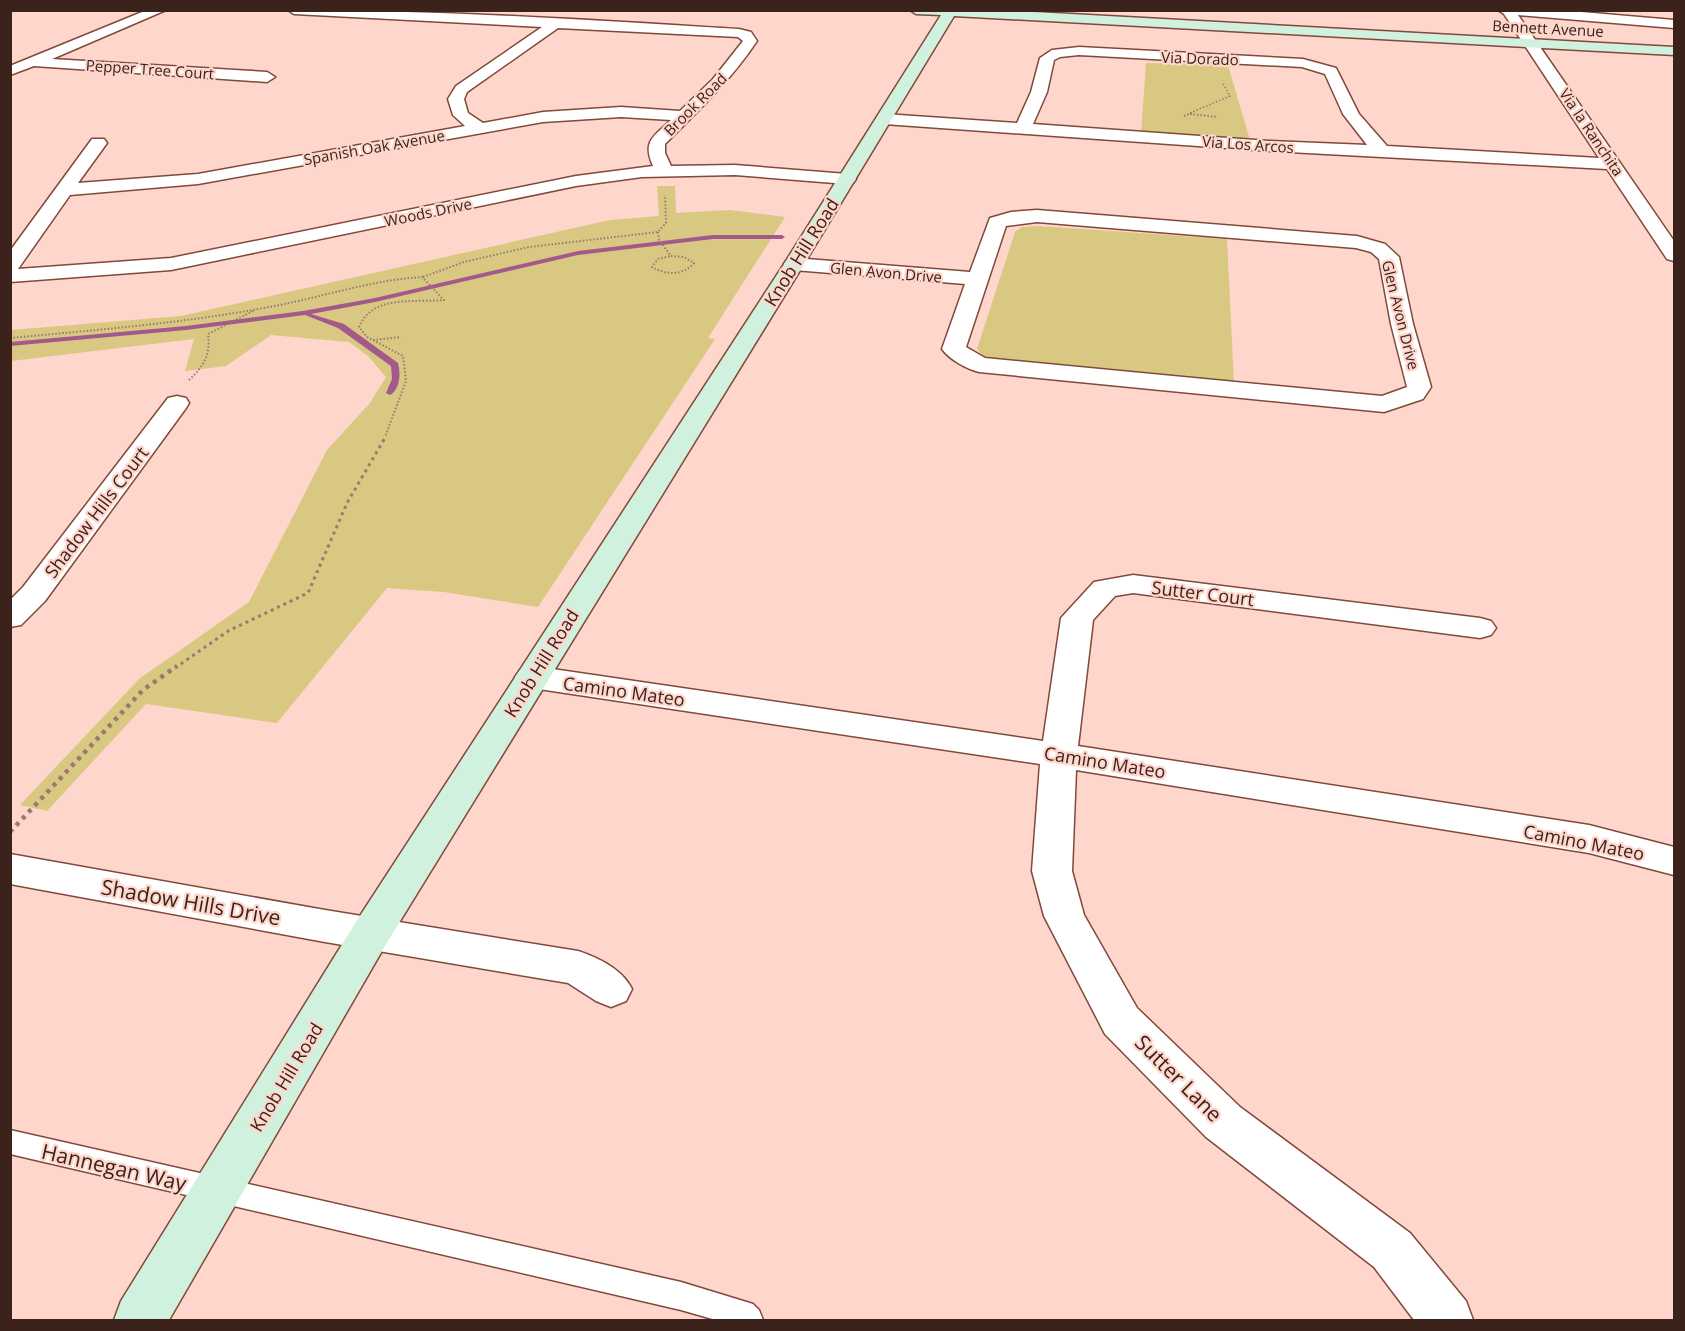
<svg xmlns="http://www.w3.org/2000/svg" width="1685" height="1331" viewBox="0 0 1685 1331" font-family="'Open Sans',sans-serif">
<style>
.green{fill:#d9c881}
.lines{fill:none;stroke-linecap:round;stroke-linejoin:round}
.stream{fill:#a3598b;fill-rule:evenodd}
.lane-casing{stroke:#81493a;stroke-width:3}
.street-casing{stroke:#81493a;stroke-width:3}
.secondary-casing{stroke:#81493a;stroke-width:3}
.path-far3{stroke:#997970;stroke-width:1.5;stroke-dasharray:1.5 2;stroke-linecap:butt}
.path-far2{stroke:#997970;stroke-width:2;stroke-dasharray:1.5 2;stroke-linecap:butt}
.path-far1{stroke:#997970;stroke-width:3;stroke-dasharray:3 4;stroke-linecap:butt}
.path{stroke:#997970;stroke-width:4.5;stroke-dasharray:4 5;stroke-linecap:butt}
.lane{fill:#fff;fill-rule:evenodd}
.street{fill:#fff;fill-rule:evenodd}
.secondary{fill:#d0f1dd;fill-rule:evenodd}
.labels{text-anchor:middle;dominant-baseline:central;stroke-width:4.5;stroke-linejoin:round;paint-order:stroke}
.far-street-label{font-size:15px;fill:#3b231c;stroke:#ffd6cb}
.street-label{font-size:18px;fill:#3b231c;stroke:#ffd6cb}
.near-street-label{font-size:21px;fill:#3b231c;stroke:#ffd6cb}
</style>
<rect width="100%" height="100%" fill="#ffd6cb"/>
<g class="green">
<path d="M1146,63L1228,65L1250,140L1141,132Z"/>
<path d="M657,186H675L676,213L730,210L785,217L708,338L715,339L538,607L444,592L387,588L277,723L146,704L47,811L20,805L139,679L249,602L327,450L370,403L386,377L368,356L349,342L271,335L226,366L185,371L194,339L11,361V330L181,316L610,220L659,216Z"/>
<path d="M1038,226L1227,239L1234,384L1007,362L985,358L977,349L1015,232L1022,227Z"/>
</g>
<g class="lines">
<path class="stream" d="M713,235H782L785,237L782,239H713L578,255L375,302L311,314L344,324L398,363C401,374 400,389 390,395L386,393L392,379L391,366L338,328L305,315L186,330L10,346V342L186,326L303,311L375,298L578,251Z"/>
<defs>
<path id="lane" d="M10,1130L681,1282L753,1304L759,1310L763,1320H716L681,1310L10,1154Z"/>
<g id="street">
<path d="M147,10H166L52,59L267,72L275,77L267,82L34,66L10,75V66Z"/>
<path d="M288,10C438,10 589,20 739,29L751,32L757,41C731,80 698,111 665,144V153L671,166L735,165L847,174L853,175L856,179L853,183L847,184L735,175L642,177L576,186L171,270L10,282V251L92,139H104L107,143L78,183L198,174L465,126L453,115L448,99L456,86L542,27L294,14ZM558,28L738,37L743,41L713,79L680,111L621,107L543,112L483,123L468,113L464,99L467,92ZM621,117L671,120C653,137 642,141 653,166L576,176L171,258L18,269L70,195L198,184L543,122Z"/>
<path d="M1498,10H1558L1674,20V28L1518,15L1674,241V261L1667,259L1607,169L1269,151L884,124L876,119L884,114L1017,123L1031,92L1040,58L1052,50L1079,47L1303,59L1336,68L1359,114L1387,146L1599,158L1504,14ZM1079,55L1302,67L1325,74L1343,114L1367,145L1269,141L1033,124L1047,92L1054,60L1060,57Z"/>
<path d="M1037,210L1357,236L1385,244L1399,257L1413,324L1431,387L1423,399L1384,412L979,372C967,369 950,360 942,349L965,284L794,270L787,268L784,264L787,260L794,258L970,272L990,218L1011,212ZM1037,222L1356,248L1371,252L1379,259L1391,324L1407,387L1382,396L985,358L966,347L1006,226Z"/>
<path d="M177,396L186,398L189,403L186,408L45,601L21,625L10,627V600L23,587L168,398Z"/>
<path d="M1133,575L1480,618L1491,621L1496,628L1491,635L1480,638L1133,593L1115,596L1093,620L1078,746L1589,825L1674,847V875L1589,853L1076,770L1072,871L1084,915L1137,1008L1240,1107L1410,1233L1466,1301L1473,1320H1414L1374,1267L1206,1137L1105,1034L1044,916L1032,871L1040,764L532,688L520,684L515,677L520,670L532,666L1043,741L1061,618L1094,582Z"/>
<path d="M10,854L325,910L578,951C599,958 622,969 632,989L626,1001L611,1007L596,1001L568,983L325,942L10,884Z"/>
</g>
<path id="secondary" d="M910,10H998L1674,47V55L954,16L804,264L386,944L169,1320H114L121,1301L356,922L784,264L941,15L916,14Z"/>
</defs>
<use href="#lane" class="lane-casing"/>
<use href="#street" class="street-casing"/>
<use href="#secondary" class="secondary-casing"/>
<path class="path-far3" d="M1190,113L1230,96L1222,82"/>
<g class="path-far2">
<path d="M1190,114L1218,117"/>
<path d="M1184,116L1194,112"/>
<path d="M658,232L659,240L671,256"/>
<path d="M671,256L684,257L694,263C683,276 666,275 652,267L658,259Z"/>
<path d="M423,277L464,262L529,247L658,232L666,223L665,195"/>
<path d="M10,338C97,330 184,323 269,307C320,298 370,280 422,277L444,300C414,303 373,294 359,327L367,337L403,356L406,381L385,437"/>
<path d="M373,340L401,337"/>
<path d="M189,380C204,366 211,354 208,334L255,310"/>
</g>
<path class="path-far1" d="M175,668L228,631L308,593L347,503L386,436"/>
<path class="path" d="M10,832L143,690L177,666"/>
<use href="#lane" class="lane"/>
<use href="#street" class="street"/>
<use href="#secondary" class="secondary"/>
</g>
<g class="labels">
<g class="far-street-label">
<text transform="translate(1548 28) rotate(3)">Bennett Avenue</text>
<text transform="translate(1200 58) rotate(2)">Via Dorado</text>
<text transform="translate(150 69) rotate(4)">Pepper Tree Court</text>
<text transform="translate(695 104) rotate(-45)">Brook Road</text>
<text transform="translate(1592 132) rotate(56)">Via la Ranchita</text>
<text transform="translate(1248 144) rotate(4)">Via Los Arcos</text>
<text transform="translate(374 147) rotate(-10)">Spanish Oak Avenue</text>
<text transform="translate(428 212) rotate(-12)">Woods Drive</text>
<text transform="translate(886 272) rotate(5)">Glen Avon Drive</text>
<text transform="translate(1401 315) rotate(76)">Glen Avon Drive</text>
</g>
<g class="street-label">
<text transform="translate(801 252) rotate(-58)">Knob Hill Road</text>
<text transform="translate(96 512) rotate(-53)">Shadow Hills Court</text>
<text transform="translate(1203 593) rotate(7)">Sutter Court</text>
<text transform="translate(541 663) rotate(-58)">Knob Hill Road</text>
<text transform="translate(624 691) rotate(8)">Camino Mateo</text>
<text transform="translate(1105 762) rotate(9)">Camino Mateo</text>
<text transform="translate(1584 842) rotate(11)">Camino Mateo</text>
<text transform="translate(286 1077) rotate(-59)">Knob Hill Road</text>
</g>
<g class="near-street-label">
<text transform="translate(191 902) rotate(10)">Shadow Hills Drive</text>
<text transform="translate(1179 1078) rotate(45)">Sutter Lane</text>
<text transform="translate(114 1167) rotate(13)">Hannegan Way</text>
</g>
</g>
<rect width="1685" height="1331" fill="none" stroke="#3b231c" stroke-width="24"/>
</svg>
